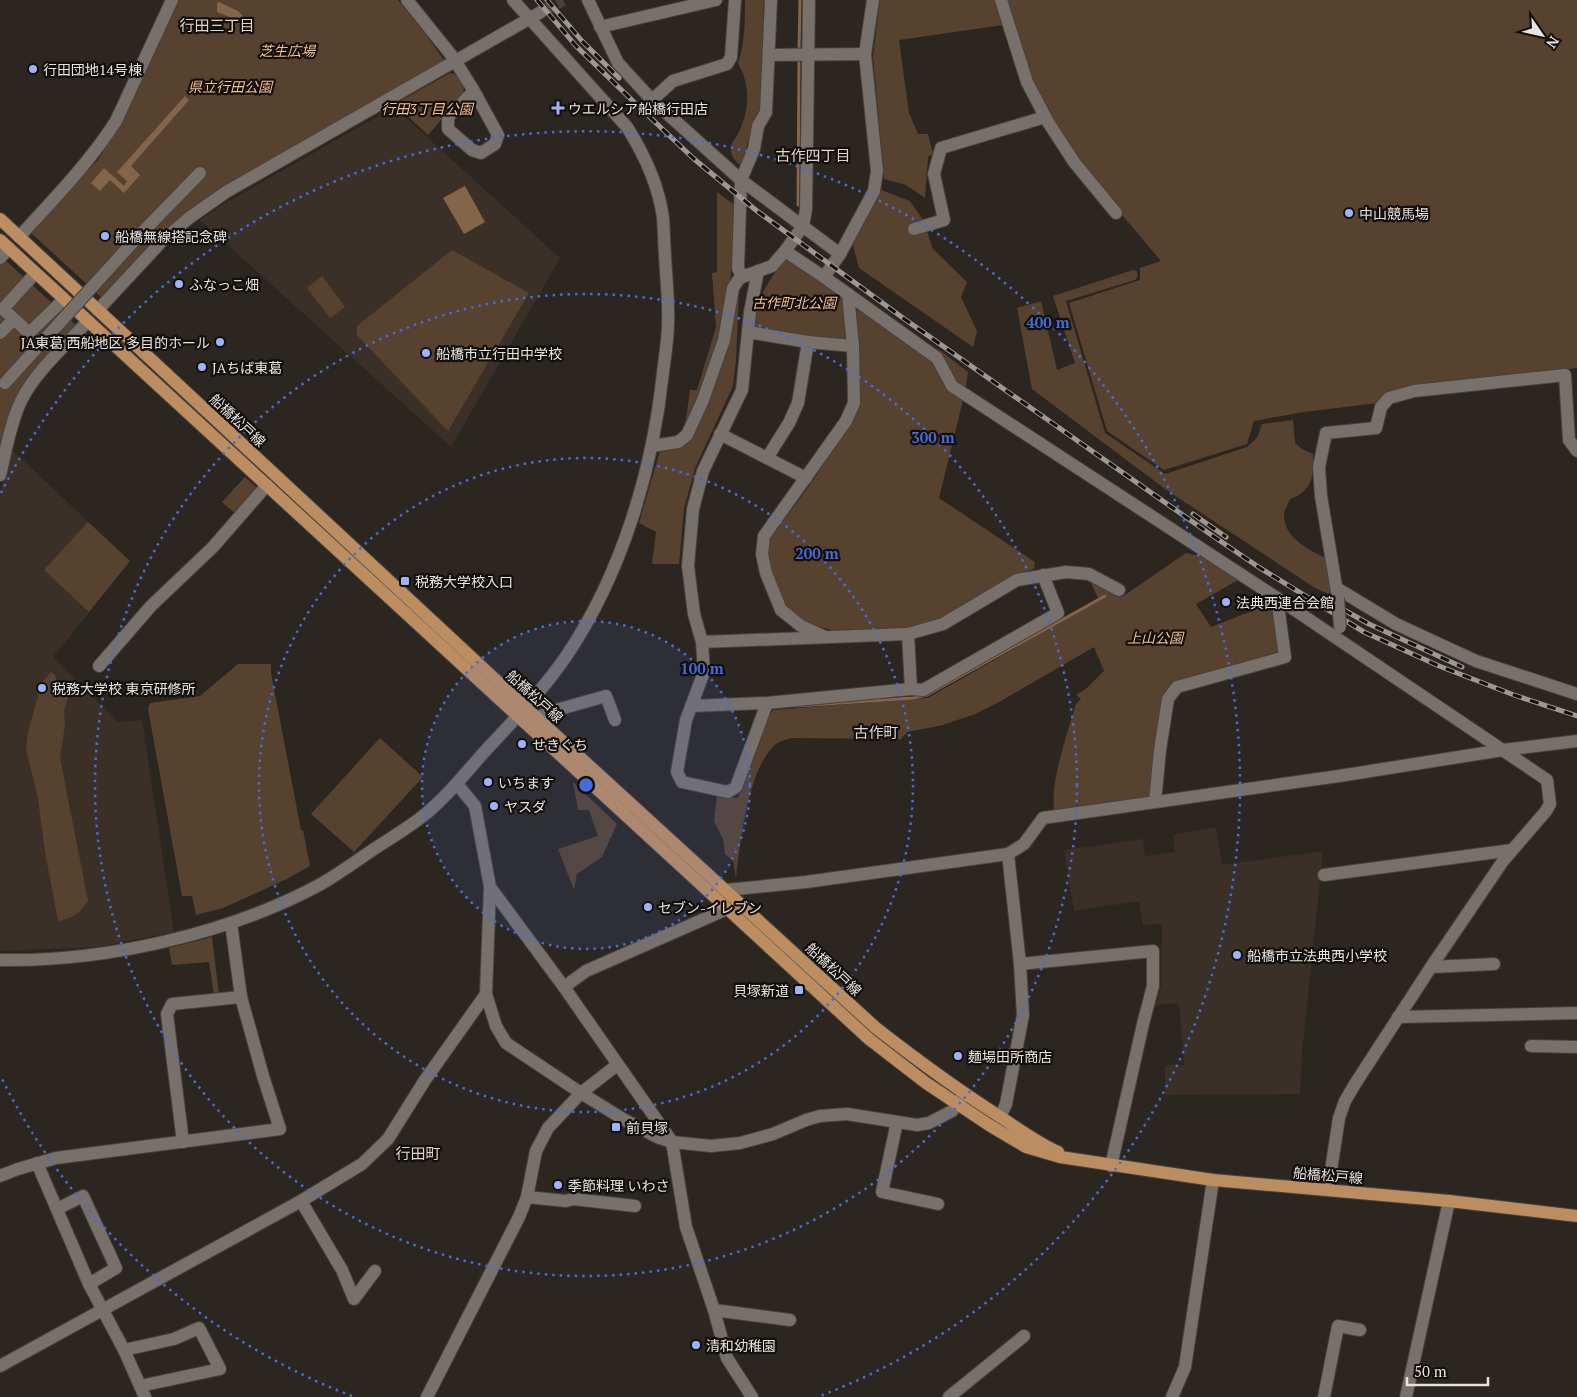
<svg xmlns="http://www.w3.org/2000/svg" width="1577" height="1397" viewBox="0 0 1577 1397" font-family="'PT Serif','Noto Sans JP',serif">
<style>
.built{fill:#3b3027}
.green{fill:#574230}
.water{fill:#84654a}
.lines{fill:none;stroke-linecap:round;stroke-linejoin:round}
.stream{stroke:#84654a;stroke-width:3}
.minor-tunnel{stroke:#48423d;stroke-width:12;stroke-dasharray:12 6;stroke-linecap:butt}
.minor-casing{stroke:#47423d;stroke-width:14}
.major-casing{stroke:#47423d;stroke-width:14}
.minor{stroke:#78706a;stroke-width:12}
.major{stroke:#bc8d61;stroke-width:12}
.rail-casing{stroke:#9d9893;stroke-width:5}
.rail{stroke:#120f0d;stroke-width:3;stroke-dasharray:9;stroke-linecap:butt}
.minor-bridge-casing{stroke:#47423d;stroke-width:14;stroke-linecap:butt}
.minor-bridge{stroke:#78706a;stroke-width:12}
.ring{fill:none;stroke:#456cd9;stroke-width:2.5;stroke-dasharray:2.5 5}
.poi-dot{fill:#9fb3fd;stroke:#120f0d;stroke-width:2}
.labels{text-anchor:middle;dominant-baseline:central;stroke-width:4.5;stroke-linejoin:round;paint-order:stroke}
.park-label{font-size:14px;font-style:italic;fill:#f4bf91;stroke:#120f0d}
.poi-label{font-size:14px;fill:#e7e3df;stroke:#120f0d;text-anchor:start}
.street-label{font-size:14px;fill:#e7e3df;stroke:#120f0d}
.neighbourhood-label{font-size:15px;fill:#ded6cf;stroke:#120f0d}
.centre{fill:#456cd9;stroke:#120f0d;stroke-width:2.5}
.ring-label{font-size:15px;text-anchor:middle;font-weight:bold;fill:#456cd9;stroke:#120f0d;stroke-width:4.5;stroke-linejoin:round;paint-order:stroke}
</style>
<rect width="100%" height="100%" fill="#2c2620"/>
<g class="built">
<path d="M394,107L560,258L451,447L200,220L220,206Z"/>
<path d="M11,449L130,561L53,657L118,722L142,720L174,932L97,947L0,951V493Z"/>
<path d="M1216,827L1222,865L1323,851L1302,1054L1300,1094L1165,1095V1065H1184L1179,1003L1156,1005L1161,985L1162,924L1143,925L1139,901L1074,911L1064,850L1143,839L1145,856L1175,852L1173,835Z"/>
</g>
<g class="green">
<path d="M176,0H398L427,36L445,62L227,184L167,229L103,299L29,231L98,160L116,130Z"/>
<path d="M745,0H764L760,109L753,121L742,167C739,164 733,159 732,155C728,144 736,139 740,130C750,107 750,85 738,63C745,43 745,21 745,0Z"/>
<path d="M880,0H995L1003,25L899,40L909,113L918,134H928L933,153L928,157L925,198L906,185L884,179L873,56Z"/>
<path d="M1005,0H1577V368L1407,387L1378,403L1304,412L1254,421L1247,444L1164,470L1107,431L1069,303L1140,280V268L1161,261C1114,204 1060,148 1030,80C1020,54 1013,26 1005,0Z"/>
<path d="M450,73L459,75L464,87L463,95L428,135L395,104Z"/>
<path d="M881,190L910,201L923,220L933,249L967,282L961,297L977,331L973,347L859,268L852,242Z"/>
<path d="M717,192L736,206L732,268L721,338L684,433L690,390H697L716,327L712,273L717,272Z"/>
<path d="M452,250L529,293L448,431L357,335V326Z"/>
<path d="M3,258L78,327L33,375L0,456V262Z"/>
<path d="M787,260L843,296L848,335L842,339L759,331C741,317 774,275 783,261Z"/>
<path d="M1133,270L1137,271L1138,276L1135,280L1066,301L1105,433L1165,474L1247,447L1257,438L1262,424L1293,420L1295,443L1302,449L1313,454C1313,476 1314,490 1290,499C1288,504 1285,509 1284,514C1283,537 1308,550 1326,558L1331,595L1315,588L1165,489L1032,389L1017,308L1041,301L1057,370L1075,363L1053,296Z"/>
<path d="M322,276L345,307L330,318L307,288Z"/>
<path d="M739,291L736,360L733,386L695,468L684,509L679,564H652L656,532L639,523L660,451L690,437Z"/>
<path d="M856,310L863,312L930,357L944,386L963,400L939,498L1035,562L1034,569L1013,575L938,619L905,628L831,630L802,622L785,604L772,572L767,554L770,539L812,482L849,426L860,405V347Z"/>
<path d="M938,349L968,372L965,390L954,381Z"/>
<path d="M245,477L258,489L236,514L222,502Z"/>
<path d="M88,522L130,561L89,612L44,570Z"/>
<path d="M1186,553L1200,556L1238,580L1196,604L1211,627L1272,603L1279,648L1274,657L1175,684L1150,794L1147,798L1055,813C1048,786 1068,732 1076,704L1081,699L1076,695L1087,688L1104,671L1094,647L999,702L975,714L943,725L907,732L901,739L791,738C786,740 780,741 776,744C748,767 740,843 736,878L733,861L725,854L723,839L714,821L717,795L732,798H738L765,722L773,710L928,698L1099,600L1090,581L1122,597Z"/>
<path d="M238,664H271V673L301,830H303L310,866L287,879L223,908L196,915L192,896H182L148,709L150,703L200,696Z"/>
<path d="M51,672L55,675L57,683L63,685L69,694L64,711L65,725L60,758L88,901C78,914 74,918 58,921L45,852L38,798L26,749L28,732L42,682Z"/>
<path d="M380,738L423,777L354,852L311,814Z"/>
<path d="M573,782L617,824L602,857L577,874L574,890L558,849L598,836L589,810H578Z"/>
<path d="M212,937L219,995H214L209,962L172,965L169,948Z"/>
</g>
<g class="water">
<path d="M219,2L238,11L243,16L244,20L243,23L240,25L232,18L217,12V3Z"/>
<path d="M185,96L189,100L131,166L140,175L124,193L110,180L100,191L91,183L104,168L124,186L127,181L117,172Z"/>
<path d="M465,186L485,222L464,234L443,198Z"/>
</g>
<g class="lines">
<g class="stream">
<path d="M799,52L800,0"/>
<path d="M798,205L799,58"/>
<path d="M797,706L913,698L927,695L1105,596"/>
</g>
<path class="minor-tunnel" d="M541,12L563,0"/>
<defs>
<g id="minor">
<path d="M407,0L452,56L474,91L498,135L495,144L481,153L472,150L448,129V117L474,91"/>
<path d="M588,0L618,63L652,100L741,180L840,254"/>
<path d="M1001,0L1027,82L1048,122L1074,162L1116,213"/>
<path d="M600,27L716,0"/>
<path d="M769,55L865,54"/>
<path d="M652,100L673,81L727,64L731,57L735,0"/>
<path d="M914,229L944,220L934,174L941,148L1045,117"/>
<path d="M19,237C53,200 89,163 116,121L172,0"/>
<path d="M133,242L200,173"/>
<path d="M785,251L824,277L937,358L952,386L1277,598L1547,780L1550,804L1546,811L1503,861L1431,967L1355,1084L1345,1101L1339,1118L1328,1190"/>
<path d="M0,258L9,248"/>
<path d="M758,271L750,312L742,390L703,471L693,509L688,566L694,614L702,642L704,672L686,720L677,772L682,782L728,792L736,787L767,703"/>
<path d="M742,277L738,268L741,180L754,149L758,126L766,112L771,0"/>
<path d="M824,277L840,254L874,191L877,171L865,54L873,0"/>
<path d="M98,310L162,241L189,218L226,192L541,12"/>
<path d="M14,319L3,309L31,278"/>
<path d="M748,332L808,342L853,346"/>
<path d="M0,333L14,319L29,333L59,304"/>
<path d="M720,434L806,478"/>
<path d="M652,446L678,442L687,435L703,400L724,340L733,288L739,279L742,277L772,266L785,251L803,226L806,209L809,0"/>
<path d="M767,458L789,423L798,403L808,342"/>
<path d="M0,475C6,451 10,424 21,401C35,372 66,345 88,321"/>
<path d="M1338,589L1396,624L1476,661L1577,694"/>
<path d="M1338,598L1321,496L1319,467L1326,433L1376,428L1381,407L1389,398L1414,391L1565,375L1569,440L1577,451"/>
<path d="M908,634L911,689"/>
<path d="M823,636L801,626L781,610L766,573L762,554L764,536L846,421L854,403L853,346L848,294"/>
<path d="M702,642L908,634L943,624L1017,580L1066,572L1089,574L1119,590"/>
<path d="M99,666L151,606L213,547L267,485"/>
<path d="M691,706L767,703L911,689L923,690L1058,613L1043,575"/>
<path d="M537,718L549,712L606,696L615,720"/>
<path d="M457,784L475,806L490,887L486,994L496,1026L506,1043L581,1093L623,1119L657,1137L672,1142L711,1146L740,1143L773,1134L806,1120L820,1116L847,1114L917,1125L929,1123L952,1111L963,1096"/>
<path d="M1155,802L1160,750L1168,699L1177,687L1285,657L1277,598"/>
<path d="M1324,875L1512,850"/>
<path d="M490,887L564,987L672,1142L686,1227L714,1310L727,1358L752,1397"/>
<path d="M726,890L806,882L1008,854L1024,844L1043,818L1339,776L1503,750L1577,741"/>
<path d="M0,960C104,962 229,934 321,884C340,873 359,859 377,847C393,837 409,827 423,816C448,796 466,772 487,749C515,719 543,690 567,655C622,573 653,469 663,372C665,356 668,339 668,323C669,301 666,278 665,255C664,243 664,231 663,218C659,187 644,154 627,127L513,0"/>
<path d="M1020,964L1153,951V986L1143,1024L1111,1166"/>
<path d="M1431,967L1494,964"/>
<path d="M564,987L586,971L727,909"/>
<path d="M1398,1017L1577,1013"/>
<path d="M1531,1046L1577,1047"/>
<path d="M1000,1117L1006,1104L1023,1015L1020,964L1008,854"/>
<path d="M897,1122L882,1192L938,1204"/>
<path d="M183,1142L167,1014L172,1004L241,997"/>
<path d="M37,1163L89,1284L124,1350L145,1397"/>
<path d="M0,1176L18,1169L56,1158L280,1129L263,1076L241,997L231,923"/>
<path d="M527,1197L566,1201L573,1199L635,1206"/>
<path d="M301,1201L342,1270L354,1299L375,1271"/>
<path d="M57,1209L83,1196L116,1268L89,1284"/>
<path d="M714,1310L790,1320"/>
<path d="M124,1350L174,1339L199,1328L220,1369L140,1386"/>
<path d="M0,1366L301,1201L362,1164L388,1139L425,1080L486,994"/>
<path d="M427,1397L519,1217L527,1197L536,1151L548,1128L581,1093L617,1065"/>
<path d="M949,1397L1024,1336"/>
<path d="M1172,1397L1185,1367L1213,1180"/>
<path d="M1324,1397L1338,1326L1360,1330"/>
<path d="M1406,1397L1449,1201"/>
</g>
<g id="major">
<path d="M0,219L526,708L876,1028C917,1060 958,1090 1002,1118C1020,1130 1038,1143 1058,1152"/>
<path d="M0,240L869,1039L926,1083L989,1125L1026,1147L1060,1157L1213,1180L1449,1201L1577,1216"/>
</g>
</defs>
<use href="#minor" class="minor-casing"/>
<use href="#major" class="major-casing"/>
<use href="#minor" class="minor"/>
<use href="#major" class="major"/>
<defs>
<g id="rail">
<path d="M537,0L576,46L635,103L694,159L757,211L903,318L1207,532L1260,568L1364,632L1439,666L1514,695L1577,716"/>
<path d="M547,0L582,41L619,78"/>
<path d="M1193,514L1226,537"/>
<path d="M1328,601L1369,624L1462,667"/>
</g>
</defs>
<use href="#rail" class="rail-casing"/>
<use href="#rail" class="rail"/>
<defs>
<g id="minor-bridge">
<path d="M5,383L133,242"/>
<path d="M1338,598L1340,627"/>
</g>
</defs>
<use href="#minor-bridge" class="minor-bridge-casing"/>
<use href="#minor-bridge" class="minor-bridge"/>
</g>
<circle cx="586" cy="785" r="164" fill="#456cd9" fill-opacity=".12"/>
<g class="ring">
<circle cx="586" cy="785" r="164"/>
<circle cx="586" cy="785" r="327"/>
<circle cx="586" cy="785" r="491"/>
<path d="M352 1396A654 654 0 0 1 1 1077M1 493A654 654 0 1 1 820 1396"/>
</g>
<g class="poi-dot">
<circle cx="33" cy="69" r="5"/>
<path d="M555.5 100.5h5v5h5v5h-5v5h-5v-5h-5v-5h5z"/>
<circle cx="1349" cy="213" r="5"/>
<circle cx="105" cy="236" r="5"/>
<circle cx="179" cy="284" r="5"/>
<circle cx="220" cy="342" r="5"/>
<circle cx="426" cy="353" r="5"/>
<circle cx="202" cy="367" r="5"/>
<rect x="400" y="576" width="10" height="10" rx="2.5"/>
<circle cx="1226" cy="602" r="5"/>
<circle cx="42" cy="688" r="5"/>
<circle cx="522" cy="744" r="5"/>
<circle cx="488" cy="782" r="5"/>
<circle cx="494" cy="806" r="5"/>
<circle cx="648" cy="907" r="5"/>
<circle cx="1237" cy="955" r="5"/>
<rect x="794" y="985" width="10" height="10" rx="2.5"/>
<circle cx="958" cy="1056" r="5"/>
<rect x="611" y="1122" width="10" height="10" rx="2.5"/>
<circle cx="558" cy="1185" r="5"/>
<circle cx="696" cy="1345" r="5"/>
</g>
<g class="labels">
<g class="park-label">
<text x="287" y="50">芝生広場</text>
<text x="230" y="86">県立行田公園</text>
<text x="427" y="108">行田3丁目公園</text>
<text x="794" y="302">古作町北公園</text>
<text x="1155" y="637">上山公園</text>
</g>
<g class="poi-label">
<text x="43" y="69">行田団地14号棟</text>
<text x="568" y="108">ウエルシア船橋行田店</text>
<text x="1359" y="213">中山競馬場</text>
<text x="115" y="236">船橋無線搭記念碑</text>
<text x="189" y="284">ふなっこ畑</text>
<text x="210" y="342" text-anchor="end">JA東葛 西船地区 多目的ホール</text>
<text x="436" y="353">船橋市立行田中学校</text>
<text x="212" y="367">JAちば東葛</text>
<text x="415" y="581">税務大学校入口</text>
<text x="1236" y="602">法典西連合会館</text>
<text x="52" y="688">税務大学校 東京研修所</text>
<text x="532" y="744">せきぐち</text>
<text x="498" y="782">いちます</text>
<text x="504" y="806">ヤスダ</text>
<text x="658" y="907">セブン-イレブン</text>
<text x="1247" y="955">船橋市立法典西小学校</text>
<text x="789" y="990" text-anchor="end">貝塚新道</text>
<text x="968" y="1056">麺場田所商店</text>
<text x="626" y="1127">前貝塚</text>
<text x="568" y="1185">季節料理 いわさ</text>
<text x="706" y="1345">清和幼稚園</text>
</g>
<g class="street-label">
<text transform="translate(238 420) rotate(43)">船橋松戸線</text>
<text transform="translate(535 696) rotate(42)">船橋松戸線</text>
<text transform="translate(834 969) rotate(43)">船橋松戸線</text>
<text transform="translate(1328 1175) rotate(5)">船橋松戸線</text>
</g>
<g class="neighbourhood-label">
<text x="217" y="25">行田三丁目</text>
<text x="813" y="155">古作四丁目</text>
<text x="876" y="732">古作町</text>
<text x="418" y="1153">行田町</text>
</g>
</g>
<circle cx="586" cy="785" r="8" class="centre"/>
<g class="ring-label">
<text x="1048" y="328">400 m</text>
<text x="933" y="443">300 m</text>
<text x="817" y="559">200 m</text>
<text x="702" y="674">100 m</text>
</g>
<g transform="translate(1542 35) rotate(124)" stroke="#120f0d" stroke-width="4" paint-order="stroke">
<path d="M0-4L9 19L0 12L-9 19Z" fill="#e7e3df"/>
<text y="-8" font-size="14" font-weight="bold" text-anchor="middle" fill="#e7e3df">N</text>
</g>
<path d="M1407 1377v8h81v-8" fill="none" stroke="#e7e3df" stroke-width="2.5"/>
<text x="1414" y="1377" font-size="15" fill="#e7e3df" stroke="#120f0d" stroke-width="4" paint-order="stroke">50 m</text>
</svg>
